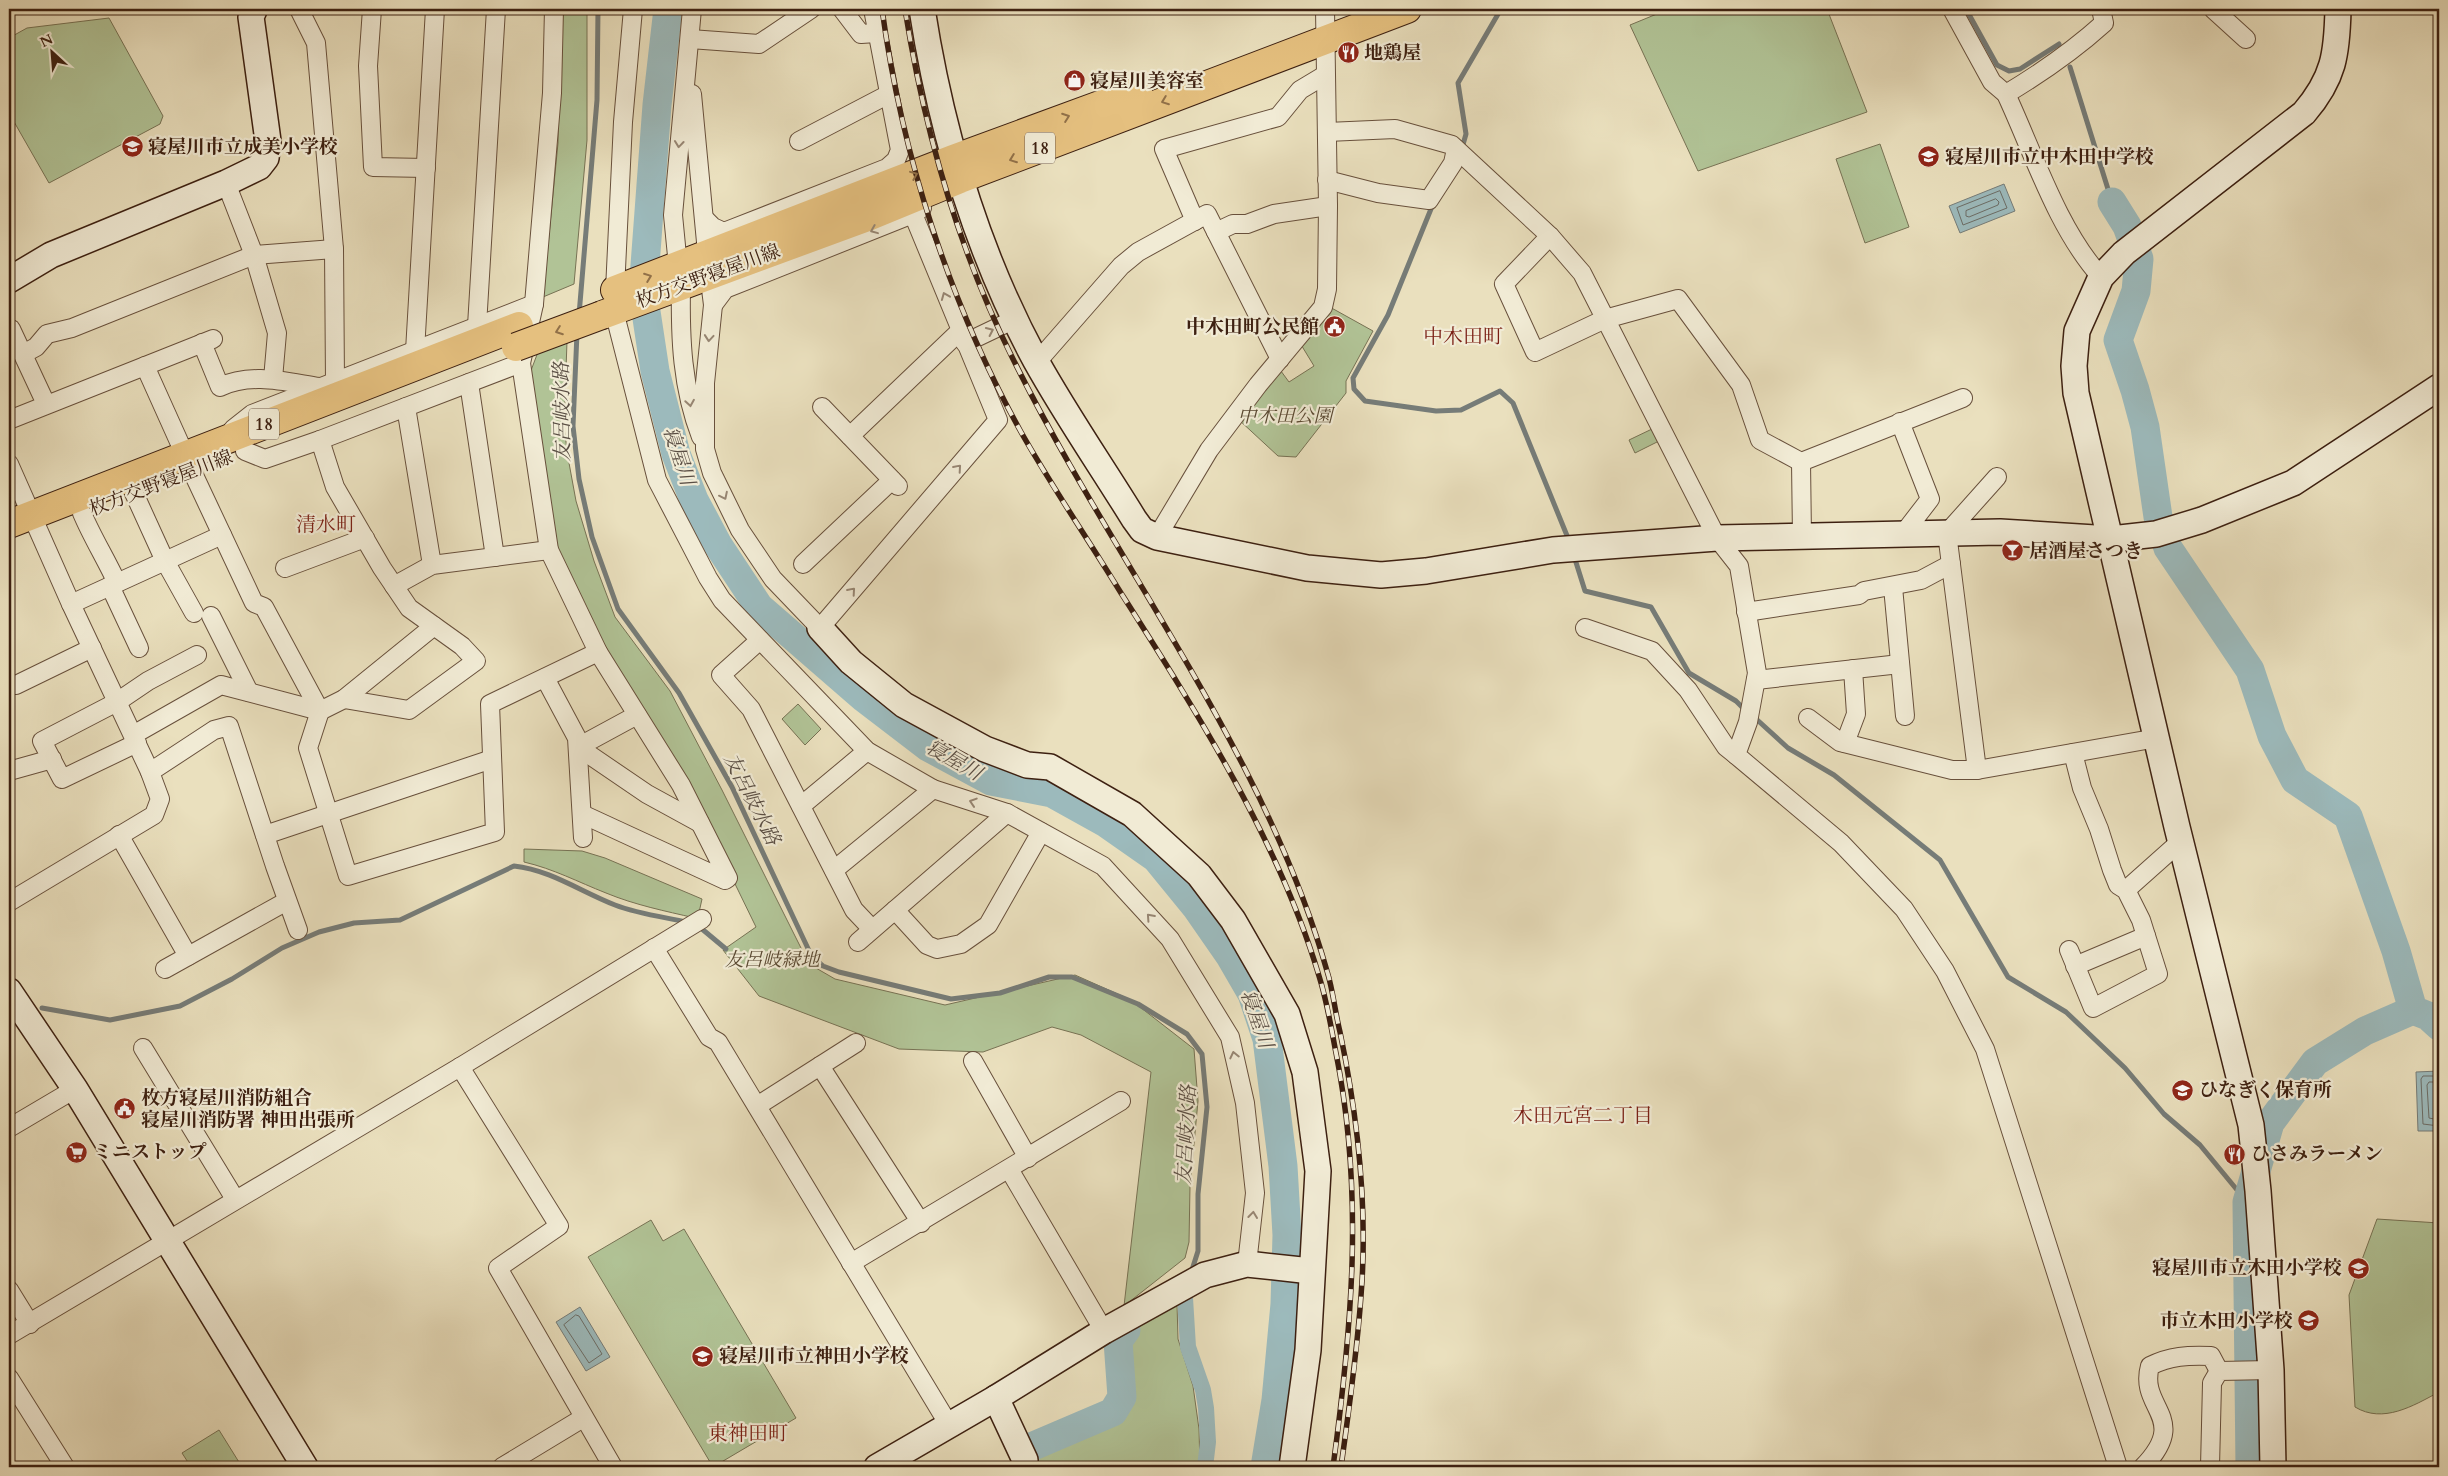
<svg xmlns="http://www.w3.org/2000/svg" width="2448" height="1476" viewBox="0 0 2448 1476" font-family="Cardo,'Noto Serif JP',serif">
<style>
.green{fill:#b1c396;stroke:#777254}
.water{fill:#9cbabc;stroke:#767c78}
.lines{fill:none;stroke-linecap:round;stroke-linejoin:round}
.shore{stroke:#6c6d66;stroke-width:1}
.stream{stroke:#767c78;stroke-width:5}
.canal{stroke:#9cbabc;stroke-width:16}
.river{stroke:#9cbabc;stroke-width:29}
.street-casing{stroke:#68503c;stroke-width:20}
.secondary-casing{stroke:#3d2011;stroke-width:28}
.primary-casing{stroke:#3d2011;stroke-width:30}
.street{stroke:#f1ebd5;stroke-width:18}
.secondary{stroke:#f1ebd5;stroke-width:25}
.primary{stroke:#e5c07f;stroke-width:28}
.rail-casing{stroke:#3d2011;stroke-width:5.5}
.rail{stroke:#f1ebd5;stroke-width:4;stroke-dasharray:11;stroke-linecap:butt}
.primary-bridge-casing{stroke:#3d2011;stroke-width:30;stroke-linecap:butt}
.primary-bridge{stroke:#e5c07f;stroke-width:28}
.oneway{stroke:#917048}
.oneway2{stroke:#978673}
.labels{text-anchor:middle;dominant-baseline:central;stroke-width:4.5;stroke-linejoin:round;paint-order:stroke}
.shield{fill:#f1ebd5;stroke:#735d4c;stroke-width:1}
.shield-label{font-size:18px;font-weight:bold;fill:#3d2011}
.poi-label{font-size:19px;font-weight:bold;fill:#3d2011;stroke:#f1ebd5;text-anchor:start}
.street-label{font-size:19px;fill:#3d2011;stroke:#f1ebd5}
.park-label{font-size:19px;font-style:italic;fill:#5a4932;stroke:#f1ebd5}
.neighbourhood-label{font-size:20px;fill:#7a1f14;stroke:#f1ebd5}
.water-label{font-size:20px;font-style:italic;fill:#5a4e44;stroke:#f1ebd5}
</style>
<rect width="100%" height="100%" fill="#eae0be"/>
<filter id="stains"><feTurbulence type="fractalNoise" baseFrequency=".004" numOctaves="4"/><feColorMatrix values="0 0 0 0 .2 0 0 0 0 .09 0 0 0 0 .02 0 0 0 .5 -.17"/></filter>
<radialGradient id="worn" r=".72"><stop offset=".6" stop-color="#630" stop-opacity="0"/><stop offset="1" stop-color="#630" stop-opacity=".3"/></radialGradient>
<g class="green">
<path d="M560,9H587V140L574,284L543,297L558,143Z"/>
<path d="M1669,9H1827L1867,112L1698,171L1630,25Z"/>
<path d="M109,18L163,116L160,124L49,183L9,113V38L27,28Z"/>
<path d="M1880,144L1909,227L1865,243L1836,159Z"/>
<path d="M1328,306L1373,331L1346,381V393L1296,457L1278,456L1238,419L1278,367L1289,382L1314,366L1300,343Z"/>
<path d="M567,341L564,428L569,463L576,501L594,561L615,617L670,691L722,790L809,964L835,979L945,1005L1075,975L1131,1000L1194,1049L1198,1101L1190,1186L1189,1242L1185,1258L1124,1306L1151,1072L1081,1035L1052,1027L983,1052L899,1049L759,996L723,950L756,927L719,851L598,642L561,570L527,381L538,352Z"/>
<path d="M1652,429L1659,441L1635,453L1629,440Z"/>
<path d="M798,704L821,729L805,745L782,719Z"/>
<path d="M524,849L582,851L605,858L702,899L698,917L695,918C665,911 635,905 606,893C578,882 554,869 524,862Z"/>
<path d="M2377,1219L2439,1223V1392C2413,1406 2383,1424 2355,1407L2349,1295Z"/>
<path d="M651,1220L663,1241L684,1229L796,1418L713,1467L588,1257Z"/>
<path d="M1177,1304L1178,1339L1193,1386L1199,1429L1200,1467H1034V1447L1114,1413L1124,1398L1119,1341L1127,1330Z"/>
<path d="M219,1430L242,1467H191L182,1453Z"/>
</g>
<g class="water">
<path d="M2004,184L2015,211L1960,233L1949,206Z"/>
<path d="M2439,1071V1131H2418L2416,1072Z"/>
<path d="M580,1307L610,1357L586,1371L556,1322Z"/>
</g>
<g class="lines">
<g class="shore">
<path d="M2000,191L2007,208L1963,225L1957,208Z"/>
<path d="M1996,199L1999,202L1998,205L1969,217L1966,216V211Z"/>
<path d="M2439,1076H2423L2421,1079L2423,1124L2439,1126"/>
<path d="M2439,1082H2429L2427,1085L2429,1118L2439,1120"/>
<path d="M576,1315L579,1316L602,1354L589,1363L564,1325Z"/>
</g>
<g class="stream">
<path d="M1966,9L1997,65L2009,71L2020,69L2059,44"/>
<path d="M2070,67L2112,202"/>
<path d="M1462,148L1466,134L1458,83L1501,9"/>
<path d="M1433,204L1388,315L1353,378L1354,389L1365,401L1436,411L1461,410L1500,391L1513,403L1570,543"/>
<path d="M579,315L597,100L598,9"/>
<path d="M577,333L573,426L579,479L592,537L618,609L679,693L732,787L812,957L823,966L839,972L951,999L1000,993L1049,977H1072L1138,1004L1187,1034L1202,1054L1207,1107L1198,1194V1251L1191,1273"/>
<path d="M1574,556L1585,591L1651,607L1689,673L1736,701L1745,710"/>
<path d="M1754,717L1788,748L1834,775L1940,860L2008,977L2066,1012L2125,1068L2164,1114L2200,1145L2247,1202"/>
<path d="M702,929L726,949"/>
<path d="M42,1008L110,1020L180,1006L232,979L282,948L319,932L354,923L400,920L514,866C551,870 581,892 615,905C638,914 664,917 687,922"/>
</g>
<path class="canal" d="M1185,1298L1188,1347L1203,1390L1206,1408L1208,1442L1205,1467"/>
<g class="river">
<path d="M668,9L657,105L643,292L655,371L676,454L694,500L718,545L759,607L864,698L928,747L991,781L1052,793L1106,823L1156,858L1196,907L1230,956L1252,994L1267,1039L1283,1166L1287,1235L1285,1304L1276,1400L1265,1467"/>
<path d="M2112,202L2127,226L2139,259L2136,291L2118,340L2135,390L2145,427L2158,517L2168,548L2250,670L2272,736L2295,780L2348,816L2396,951L2413,1010L2428,1016L2439,1026"/>
<path d="M1031,1447L1113,1412L1122,1397L1118,1341L1126,1330"/>
<path d="M2250,1467L2247,1202L2270,1123L2315,1062L2365,1031L2413,1010"/>
</g>
<defs>
<g id="street">
<path d="M299,9L316,43L334,249L335,381"/>
<path d="M372,9L368,66L373,167L426,168"/>
<path d="M554,9L552,93L534,304L521,363L549,550L598,652L681,785L728,878L725,880L582,814"/>
<path d="M633,9L623,122L614,311L657,480L708,578L722,600L867,751L933,789L1007,813L1103,866L1170,939L1230,1037L1245,1103L1255,1193L1247,1264"/>
<path d="M842,9L861,34L876,33"/>
<path d="M1952,9L1992,82L2006,94C2034,154 2057,228 2101,277"/>
<path d="M2213,9L2246,39"/>
<path d="M690,39L759,44L811,9"/>
<path d="M692,94L706,242"/>
<path d="M2006,94C2041,73 2073,51 2104,23L2101,9"/>
<path d="M1327,132L1395,129L1452,145L1550,236L1582,273L1717,538L1739,566L1757,673L1748,722L1736,755L1841,843L1904,909L1945,971L1985,1049L2118,1467"/>
<path d="M799,141L889,94"/>
<path d="M1327,180L1378,193L1429,200L1453,163L1456,149"/>
<path d="M226,183L254,255L277,333L273,379"/>
<path d="M704,218L713,227L724,232L887,168L896,160L900,150L873,9"/>
<path d="M1195,221L1164,149L1278,117L1300,90L1325,75"/>
<path d="M1216,232L1233,224H1247L1274,214L1328,206"/>
<path d="M1550,236L1504,284L1535,352L1605,319L1678,299L1741,385L1760,440L1801,462"/>
<path d="M678,266L673,215L692,9"/>
<path d="M681,286C680,338 682,388 701,437"/>
<path d="M711,289L713,305L705,383V449L712,473L740,530L773,579L820,628L998,420L913,214"/>
<path d="M713,305L725,289L913,214L922,208"/>
<path d="M477,326L496,9"/>
<path d="M11,329L46,404"/>
<path d="M202,343L220,387C251,372 286,382 319,387"/>
<path d="M965,343L1015,319"/>
<path d="M415,351L435,9"/>
<path d="M23,354L36,347L47,334L72,328L254,255L334,249"/>
<path d="M1037,362L1121,266L1138,252L1207,214L1280,359"/>
<path d="M145,366L185,455"/>
<path d="M469,383L495,557"/>
<path d="M406,407L432,565"/>
<path d="M822,407L898,486"/>
<path d="M9,420L213,339"/>
<path d="M1900,422L1930,499L1903,534"/>
<path d="M233,429L252,414L534,304"/>
<path d="M850,436L960,331"/>
<path d="M320,440L521,363"/>
<path d="M245,451L265,459L320,440L335,487L382,568L409,608L462,646L476,661L409,710L344,699"/>
<path d="M9,464L71,604L150,772L160,799L154,815L9,902"/>
<path d="M192,471L254,603L264,607L320,711L308,748L348,876L495,832L490,704L598,652"/>
<path d="M134,493L165,561L194,613"/>
<path d="M82,513C92,537 106,559 117,583"/>
<path d="M1157,537L1209,450L1258,385L1323,307L1327,289L1328,206L1325,9"/>
<path d="M1802,537L1801,462L1963,398"/>
<path d="M803,564L892,480"/>
<path d="M285,568L365,538"/>
<path d="M110,586L139,648"/>
<path d="M394,586L432,565L549,550"/>
<path d="M1893,587L1905,716"/>
<path d="M71,604L222,535"/>
<path d="M1746,612L1859,595L1864,591L1921,580L1951,564"/>
<path d="M211,616L249,692"/>
<path d="M1585,628L1652,651L1688,690L1726,747L1736,755"/>
<path d="M760,640L721,675L751,709L854,910L872,929"/>
<path d="M545,678L577,738L583,838"/>
<path d="M1756,680L1900,664"/>
<path d="M16,685L92,648"/>
<path d="M637,715L578,747L647,794L700,823"/>
<path d="M1808,718L1840,742L1952,770H1977L2157,738"/>
<path d="M133,735L221,685L320,711L344,699L434,626"/>
<path d="M137,743L62,779L42,741L117,702L148,681L197,655"/>
<path d="M1845,743L1856,714L1853,669"/>
<path d="M1977,770L1947,533L1997,477"/>
<path d="M9,771L52,759"/>
<path d="M150,772L214,730L229,726L275,866L298,930"/>
<path d="M801,806L867,751"/>
<path d="M119,835L188,956"/>
<path d="M265,835L492,759"/>
<path d="M834,870L933,789"/>
<path d="M2126,890L2181,841"/>
<path d="M895,910L927,945L937,949L961,944L988,925L1041,832"/>
<path d="M858,942L1007,813"/>
<path d="M654,948L709,1037L718,1042L949,1425"/>
<path d="M2069,950L2093,1008L2158,974L2141,920L2126,890L2118,885L2112,870L2099,829L2082,788L2073,753"/>
<path d="M2075,966L2146,936"/>
<path d="M165,969L287,901"/>
<path d="M143,1048L235,1199"/>
<path d="M973,1061L1028,1158"/>
<path d="M820,1066L921,1223"/>
<path d="M460,1067L559,1226L498,1268L613,1467"/>
<path d="M757,1106L856,1043"/>
<path d="M9,1128L75,1089"/>
<path d="M1009,1169L1104,1331"/>
<path d="M851,1263L1121,1101"/>
<path d="M9,1290L30,1324"/>
<path d="M9,1335L460,1067L702,919"/>
<path d="M9,1378L65,1467"/>
<path d="M502,1467L583,1418"/>
<path d="M2143,1467C2191,1417 2138,1409 2150,1366C2170,1356 2188,1355 2211,1356L2219,1371"/>
<path d="M2210,1467L2212,1383L2219,1371L2271,1370"/>
</g>
<g id="secondary">
<path d="M922,9C941,131 977,252 1036,361C1066,415 1102,467 1134,519L1142,530L1157,537L1307,568L1381,575L1426,571L1553,550L1717,538L2000,532L2111,539L2156,534L2202,520L2293,483L2439,387"/>
<path d="M9,280L51,255L226,183L259,167L266,158L268,141L251,17L254,10"/>
<path d="M820,628L851,662L904,705L985,749L1027,765L1050,767L1132,814L1199,875L1233,920L1287,1014L1305,1072L1318,1171L1308,1350L1292,1467"/>
<path d="M9,991L75,1089L305,1467"/>
<path d="M877,1467L996,1398"/>
<path d="M1024,1467L1025,1460L996,1398L1104,1331L1205,1275L1247,1264L1311,1271"/>
<path d="M2273,1467L2271,1370L2258,1191L2251,1125L2177,827L2076,393L2074,366L2077,331L2101,277L2124,253L2304,113C2334,78 2337,54 2338,9"/>
</g>
<g id="primary">
<path d="M615,290L953,159L1138,91"/>
<path d="M602,315L870,216L960,179L1407,9"/>
<path d="M9,524L519,326"/>
</g>
</defs>
<use href="#street" class="street-casing"/>
<use href="#secondary" class="secondary-casing"/>
<use href="#primary" class="primary-casing"/>
<use href="#street" class="street"/>
<use href="#secondary" class="secondary"/>
<use href="#primary" class="primary"/>
<defs>
<g id="rail">
<path d="M882,9C902,156 949,302 1021,432C1052,487 1088,539 1121,593C1196,711 1279,841 1319,976C1327,1001 1331,1027 1336,1053C1364,1193 1352,1327 1333,1467"/>
<path d="M905,9C924,129 958,249 1013,359C1113,561 1265,752 1327,971C1333,990 1335,1012 1340,1032C1358,1118 1368,1208 1361,1296C1357,1353 1349,1410 1341,1467"/>
</g>
</defs>
<use href="#rail" class="rail-casing"/>
<use href="#rail" class="rail"/>
<defs>
<path id="primary-bridge" d="M516,347L602,315"/>
</defs>
<use href="#primary-bridge" class="primary-bridge-casing"/>
<use href="#primary-bridge" class="primary-bridge"/>
</g>
<defs><path id="oneway-chevron" d="M-2-3.5L2.5 0L-2 3.5" fill="none" stroke-width="1.6" stroke-linecap="round" stroke-linejoin="round" transform="scale(1.25)"/></defs>
<g class="oneway">
<use href="#oneway-chevron" transform="translate(1165 101) rotate(159)"/>
<use href="#oneway-chevron" transform="translate(1066 117) rotate(-20)"/>
<use href="#oneway-chevron" transform="translate(1013 159) rotate(159)"/>
<use href="#oneway-chevron" transform="translate(914 175) rotate(-22)"/>
<use href="#oneway-chevron" transform="translate(648 277) rotate(-21)"/>
<use href="#oneway-chevron" transform="translate(559 331) rotate(160)"/>
</g>
<g class="oneway2">
<use href="#oneway-chevron" transform="translate(679 144) rotate(96)"/>
<use href="#oneway-chevron" transform="translate(874 230) rotate(158)"/>
<use href="#oneway-chevron" transform="translate(945 296) rotate(-112)"/>
<use href="#oneway-chevron" transform="translate(990 331) rotate(-25)"/>
<use href="#oneway-chevron" transform="translate(709 338) rotate(95)"/>
<use href="#oneway-chevron" transform="translate(690 403) rotate(81)"/>
<use href="#oneway-chevron" transform="translate(958 468) rotate(-49)"/>
<use href="#oneway-chevron" transform="translate(724 496) rotate(64)"/>
<use href="#oneway-chevron" transform="translate(852 591) rotate(-49)"/>
<use href="#oneway-chevron" transform="translate(973 802) rotate(-162)"/>
<use href="#oneway-chevron" transform="translate(1150 917) rotate(-132)"/>
<use href="#oneway-chevron" transform="translate(1234 1055) rotate(-103)"/>
<use href="#oneway-chevron" transform="translate(1253 1215) rotate(-83)"/>
</g>
<defs>
<symbol id="restaurant-disc" viewBox="-11 -11 22 22"><circle r="9.5" fill="#8f2418" stroke="#f1ebd5"/><path d="M-5-6h1v4h1v-4h1v4h1v-4h1v5L-1.5 .5V6h-2V.5L-5-1ZM5-6V6H3V1.5H1.5Q1.5-4 5-6Z" fill="#fff"/></symbol>
<symbol id="shop-disc" viewBox="-11 -11 22 22"><circle r="9.5" fill="#8f2418" stroke="#f1ebd5"/><path d="M-5-2.5h2.3a2.7 3.5 0 0 1 5.4 0H5L5.5 6h-11ZM-1.5-2.5h3a1.5 2.3 0 0 0-3 0Z" fill="#fff"/></symbol>
<symbol id="school-disc" viewBox="-11 -11 22 22"><circle r="9.5" fill="#8f2418" stroke="#f1ebd5"/><path d="M0-5L7-2L0 1L-7-2ZM-4 1L0 2.5L4 1V4Q0 6-4 4Z" fill="#fff"/></symbol>
<symbol id="civic-disc" viewBox="-11 -11 22 22"><circle r="9.5" fill="#8f2418" stroke="#f1ebd5"/><path d="M-.6-6.5H3V-4.5H.6V-3L4-1V1h2V6H-6V1h2V-1L-.6-3ZM-1.2 2.5V6h2.4V2.5Z" fill="#fff"/></symbol>
<symbol id="bar-disc" viewBox="-11 -11 22 22"><circle r="9.5" fill="#8f2418" stroke="#f1ebd5"/><path d="M-6-5H6L.8 .8V4.5H3.5V6h-7V4.5H-.8V.8Z" fill="#fff"/></symbol>
<symbol id="supermarket-disc" viewBox="-11 -11 22 22"><circle r="9.5" fill="#8f2418" stroke="#f1ebd5"/><path d="M-6-5.5h2.5l.6 2H6L4.5 2H-2.5L-4.4-4H-6ZM-1.5 3.2a1.3 1.3 0 1 0 .1 0ZM3 3.2a1.3 1.3 0 1 0 .1 0Z" fill="#fff"/></symbol>
</defs>
<g fill-rule="evenodd">
<use href="#restaurant-disc" x="1336" y="40" width="25" height="25"/>
<use href="#shop-disc" x="1062" y="68" width="25" height="25"/>
<use href="#school-disc" x="120" y="134" width="25" height="25"/>
<use href="#school-disc" x="1916" y="144" width="25" height="25"/>
<use href="#civic-disc" x="1322" y="314" width="25" height="25"/>
<use href="#bar-disc" x="2000" y="538" width="25" height="25"/>
<use href="#school-disc" x="2170" y="1078" width="25" height="25"/>
<use href="#civic-disc" x="112" y="1096" width="25" height="25"/>
<use href="#supermarket-disc" x="64" y="1140" width="25" height="25"/>
<use href="#restaurant-disc" x="2222" y="1142" width="25" height="25"/>
<use href="#school-disc" x="2346" y="1256" width="25" height="25"/>
<use href="#school-disc" x="2296" y="1308" width="25" height="25"/>
<use href="#school-disc" x="690" y="1344" width="25" height="25"/>
</g>
<g class="labels">
<g class="shield">
<rect x="1025" y="132.5" width="30" height="31" rx="4"/>
<rect x="249" y="408.5" width="30" height="31" rx="4"/>
</g>
<g class="shield-label">
<text x="1040" y="148">18</text>
<text x="264" y="424">18</text>
</g>
<g class="poi-label">
<text x="1364" y="53">地鶏屋</text>
<text x="1090" y="81">寝屋川美容室</text>
<text x="148" y="147">寝屋川市立成美小学校</text>
<text x="1945" y="157">寝屋川市立中木田中学校</text>
<text x="1319" y="327" text-anchor="end">中木田町公民館</text>
<text x="2029" y="551">居酒屋さつき</text>
<text x="2199" y="1090">ひなぎく保育所</text>
<text x="141" y="1098">枚方寝屋川消防組合<tspan x="141" dy="22">寝屋川消防署 神田出張所</tspan></text>
<text x="93" y="1152">ミニストップ</text>
<text x="2251" y="1154">ひさみラーメン</text>
<text x="2342" y="1268" text-anchor="end">寝屋川市立木田小学校</text>
<text x="2293" y="1321" text-anchor="end">市立木田小学校</text>
<text x="719" y="1356">寝屋川市立神田小学校</text>
</g>
<g class="street-label">
<text transform="translate(708 276) rotate(-20)">枚方交野寝屋川線</text>
<text transform="translate(161 483) rotate(-21)">枚方交野寝屋川線</text>
</g>
<g class="park-label">
<text x="1285" y="416">中木田公園</text>
<text x="772" y="960">友呂岐緑地</text>
</g>
<g class="neighbourhood-label">
<text x="1463" y="336">中木田町</text>
<text x="326" y="524">清水町</text>
<text x="1583" y="1115">木田元宮二丁目</text>
<text x="748" y="1433">東神田町</text>
</g>
<g class="water-label">
<text transform="translate(562 412) rotate(-91)">友呂岐水路</text>
<text transform="translate(679 456) rotate(72)">寝屋川</text>
<text transform="translate(954 760) rotate(30)">寝屋川</text>
<text transform="translate(752 799) rotate(63)">友呂岐水路</text>
<text transform="translate(1257 1019) rotate(71)">寝屋川</text>
<text transform="translate(1186 1135) rotate(-87)">友呂岐水路</text>
</g>
</g>
<rect width="2448" height="1476" fill="none" stroke="#eae0be" stroke-width="30"/>
<rect x="10" y="10" width="2428" height="1456" fill="none" stroke="#3d2011" stroke-width="2.5"/>
<rect x="15" y="15" width="2418" height="1446" fill="none" stroke="#3d2011"/>
<g transform="translate(52 52) rotate(334)" stroke="#f1ebd5" stroke-width="4" paint-order="stroke">
<path d="M0-4L9 19L0 12L-9 19Z" fill="#3d2011"/>
<text y="-8" font-size="14" font-weight="bold" text-anchor="middle" fill="#3d2011">N</text>
</g>
<rect width="100%" height="100%" filter="url(#stains)"/>
<rect width="100%" height="100%" fill="url(#worn)"/>
</svg>
